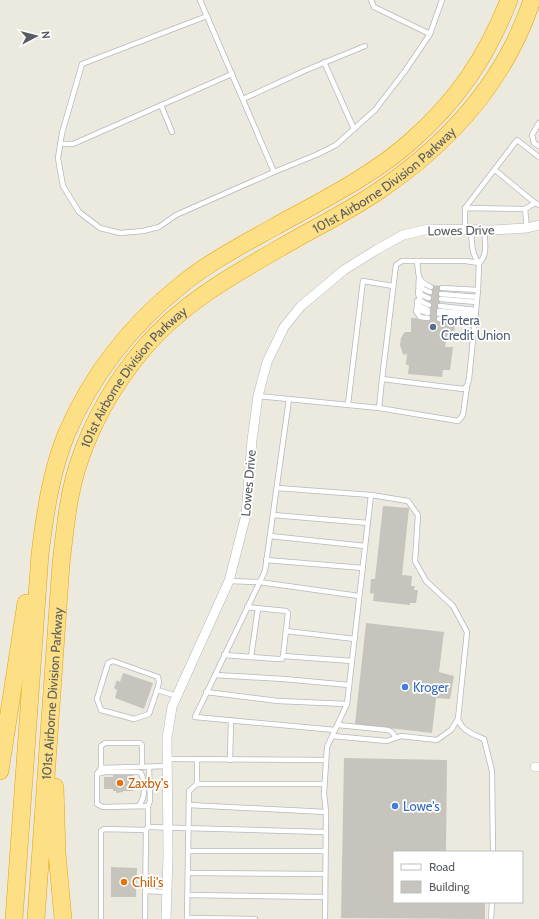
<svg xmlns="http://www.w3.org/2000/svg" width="539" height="919" viewBox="0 0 539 919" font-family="Cabin,sans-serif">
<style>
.building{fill:#c6c4bd}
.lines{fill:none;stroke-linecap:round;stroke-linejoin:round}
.lane-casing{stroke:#b5b8bd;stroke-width:6}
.street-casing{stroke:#b5b8bd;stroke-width:10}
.highway-casing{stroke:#eba200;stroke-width:18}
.lane{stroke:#fff;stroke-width:4.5}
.street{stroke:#fff;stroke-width:9}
.highway{stroke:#fddf86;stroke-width:17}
.service-dot{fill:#5c6f8a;stroke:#fff;stroke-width:1.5}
.shop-dot{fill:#3f7fe0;stroke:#fff;stroke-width:1.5}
.food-dot{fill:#e8710a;stroke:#fff;stroke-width:1.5}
.labels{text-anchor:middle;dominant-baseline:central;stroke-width:3.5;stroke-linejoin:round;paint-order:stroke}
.street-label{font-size:13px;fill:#585c61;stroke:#fff}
.service-label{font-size:13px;fill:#4e5e75;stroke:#fff;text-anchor:start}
.shop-label{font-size:13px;fill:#366cbe;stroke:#fff;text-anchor:start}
.food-label{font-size:13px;fill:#c56008;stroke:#fff;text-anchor:start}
</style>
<rect width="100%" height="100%" fill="#ece9df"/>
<g class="building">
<path d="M431,285L442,286L438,321L455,323L454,336L447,335L445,347H453L450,370H443L442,377L408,374L409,365H406L407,353L405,355L403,354L400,345L401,338L404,333L406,332H411V318L427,319Z"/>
<path d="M383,506L409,508L402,575L412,576L411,586H415L414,590H418L416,603H410V605L373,601L374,594L370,593L371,579H375Z"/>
<path d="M366,623L444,632L439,672L454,676L450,699L436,698L432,733L355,724Z"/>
<path d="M123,673L153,683L144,709L115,698L117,690L114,688L117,680L120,682Z"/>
<path d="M344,758L447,760L446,852H394V902H485V919L341,918Z"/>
<path d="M117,773H123V775L133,774V776H136V789H133V791H123V792L116,793V791H113V789H104V777H113V775H117Z"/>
<path d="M111,867L137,868L136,897H111Z"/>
</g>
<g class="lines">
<defs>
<g id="lane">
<path d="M200,0L274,172L316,155L336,145L375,110L405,71L430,34"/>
<path d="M371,0L374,7L430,34L442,0"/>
<path d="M207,16L82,64L62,133L58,158L63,186L79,212L100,228L120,233L143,231L159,227L176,215L274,172"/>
<path d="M324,62L354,129"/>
<path d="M243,99L304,71L365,46"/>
<path d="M161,105L172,132"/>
<path d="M539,123L532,135L534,143L539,146"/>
<path d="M60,144H73L232,74"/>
<path d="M495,170L535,203"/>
<path d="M465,208L517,140L539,157"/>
<path d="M525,209L535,203L539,205"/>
<path d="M465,230V208L525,209L527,228"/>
<path d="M417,261C419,275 416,281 431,287"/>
<path d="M419,278C418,289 417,295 429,298"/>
<path d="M420,282L423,289L430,292"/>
<path d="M442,288L478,290"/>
<path d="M418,291C418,299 421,302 429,305"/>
<path d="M441,294L477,297"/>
<path d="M441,299L477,302"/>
<path d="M417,301V307L419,310L428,313"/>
<path d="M418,302L420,306L428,310"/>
<path d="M440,306L476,310"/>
<path d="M417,307L416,311L420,317L428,318"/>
<path d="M439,311L476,314"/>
<path d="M439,314L475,318"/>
<path d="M439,319L475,322"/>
<path d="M382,379L396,265L402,261H466L479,263C488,256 485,240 484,230"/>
<path d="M258,396L379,408L382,379L463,389L467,386L469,379L478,290L479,263C471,254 472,241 471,230"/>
<path d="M289,399L265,571L195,717L335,730"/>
<path d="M348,404L363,281L393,286"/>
<path d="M379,408L458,421L463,415L467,386"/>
<path d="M277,488L371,495L408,501L418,515L415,561L426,581L453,606L467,632L458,719C462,731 473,734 484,739L492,771L493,852"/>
<path d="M273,515L368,523"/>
<path d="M270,536L365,546"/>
<path d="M266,560L363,568"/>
<path d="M229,581L259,582L359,596"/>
<path d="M286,631L355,639"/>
<path d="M224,655L278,659H282L283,656L288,613L286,611L247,607"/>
<path d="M283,656L352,661"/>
<path d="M251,657L258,608"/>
<path d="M215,675L284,679L349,685"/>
<path d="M157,690L149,714L134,719L101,710L97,699L108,663L113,661L158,677L159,682L157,690L177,696"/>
<path d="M206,692L278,701L347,704"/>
<path d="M338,725L388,730L392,732L396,738"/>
<path d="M332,736L387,741L401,736L437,740L451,730L458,719"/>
<path d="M167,759L326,760"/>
<path d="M230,760L231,720"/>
<path d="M101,768V746L105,743H140L142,745V767"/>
<path d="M97,774L105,772H138L141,773C146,784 145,797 139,806"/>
<path d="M197,784H324"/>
<path d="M189,805L326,812"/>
<path d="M148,806L150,801L149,767"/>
<path d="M148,827L325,832"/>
<path d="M188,851H325"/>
<path d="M188,873L325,874"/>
<path d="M146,891L167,892"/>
<path d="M188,895L325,897"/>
<path d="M187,918L255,919"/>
<path d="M101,919V831L104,829L146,830"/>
<path d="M145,919L146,830L148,827V806L103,807L97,804V774L101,768L168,766"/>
<path d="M187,919L189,791L197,784V759"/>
<path d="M325,919L326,812L324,794L327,747L347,704L371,495"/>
<path d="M491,919L492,902"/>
</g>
<g id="street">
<path d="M535,767H539"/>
<path d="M166,919L168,856L167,738L172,707L184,680L229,581L246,515L252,440L258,396L267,362L284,327L301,306L344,270L376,250L403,235L429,229L493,230L527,228L539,225"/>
</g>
<g id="highway">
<path d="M0,771L26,603"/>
<path d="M55,787L57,853L63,919"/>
<path d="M14,919L40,554C45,514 51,472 66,435C91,376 131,325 181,285C209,262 242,245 274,227C319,202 372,176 410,142C457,101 486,58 509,0"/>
<path id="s1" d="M36,919L61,564C65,530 68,494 79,462C93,420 116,381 144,348C181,304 231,276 280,248C312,229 346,213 377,192C447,145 505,82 532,0"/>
</g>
</defs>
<use href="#lane" class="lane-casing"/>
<use href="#street" class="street-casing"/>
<use href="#highway" class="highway-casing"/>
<use href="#lane" class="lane"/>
<use href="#street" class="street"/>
<use href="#highway" class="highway"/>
</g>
<circle class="service-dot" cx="433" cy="327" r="4"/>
<g class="shop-dot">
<circle cx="405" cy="687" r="4"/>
<circle cx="395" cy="806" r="4"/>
</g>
<g class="food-dot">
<circle cx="120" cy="783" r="4"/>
<circle cx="124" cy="882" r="4"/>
</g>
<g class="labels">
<g class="street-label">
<text stroke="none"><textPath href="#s1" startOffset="886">101st Airborne Division Parkway</textPath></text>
<text transform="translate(461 230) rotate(-1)">Lowes Drive</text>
<text stroke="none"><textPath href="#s1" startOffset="562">101st Airborne Division Parkway</textPath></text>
<text transform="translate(248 483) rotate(-85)">Lowes Drive</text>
<text stroke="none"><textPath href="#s1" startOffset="226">101st Airborne Division Parkway</textPath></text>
</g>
<g class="service-label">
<text x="441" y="320">Fortera<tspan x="441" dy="15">Credit Union</tspan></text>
</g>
<g class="shop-label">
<text x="413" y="687">Kroger</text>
<text x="403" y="806">Lowe's</text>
</g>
<g class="food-label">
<text x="128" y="783">Zaxby's</text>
<text x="132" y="882">Chili's</text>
</g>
</g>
<rect x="393" y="851" width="130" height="52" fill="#ffffff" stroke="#bcbec0"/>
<rect x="401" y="864" width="20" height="6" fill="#ffffff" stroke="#bcbec0"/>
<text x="429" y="871" font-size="12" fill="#585c61">Road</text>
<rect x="401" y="881" width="20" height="12" fill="#c6c4bd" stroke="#bcbec0"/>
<text x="429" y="891" font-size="12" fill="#585c61">Building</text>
<g transform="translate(36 36) rotate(83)" stroke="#ffffff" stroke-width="3" paint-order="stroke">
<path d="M0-3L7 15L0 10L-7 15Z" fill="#585c61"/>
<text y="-6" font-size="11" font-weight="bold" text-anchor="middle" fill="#585c61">N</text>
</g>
</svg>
